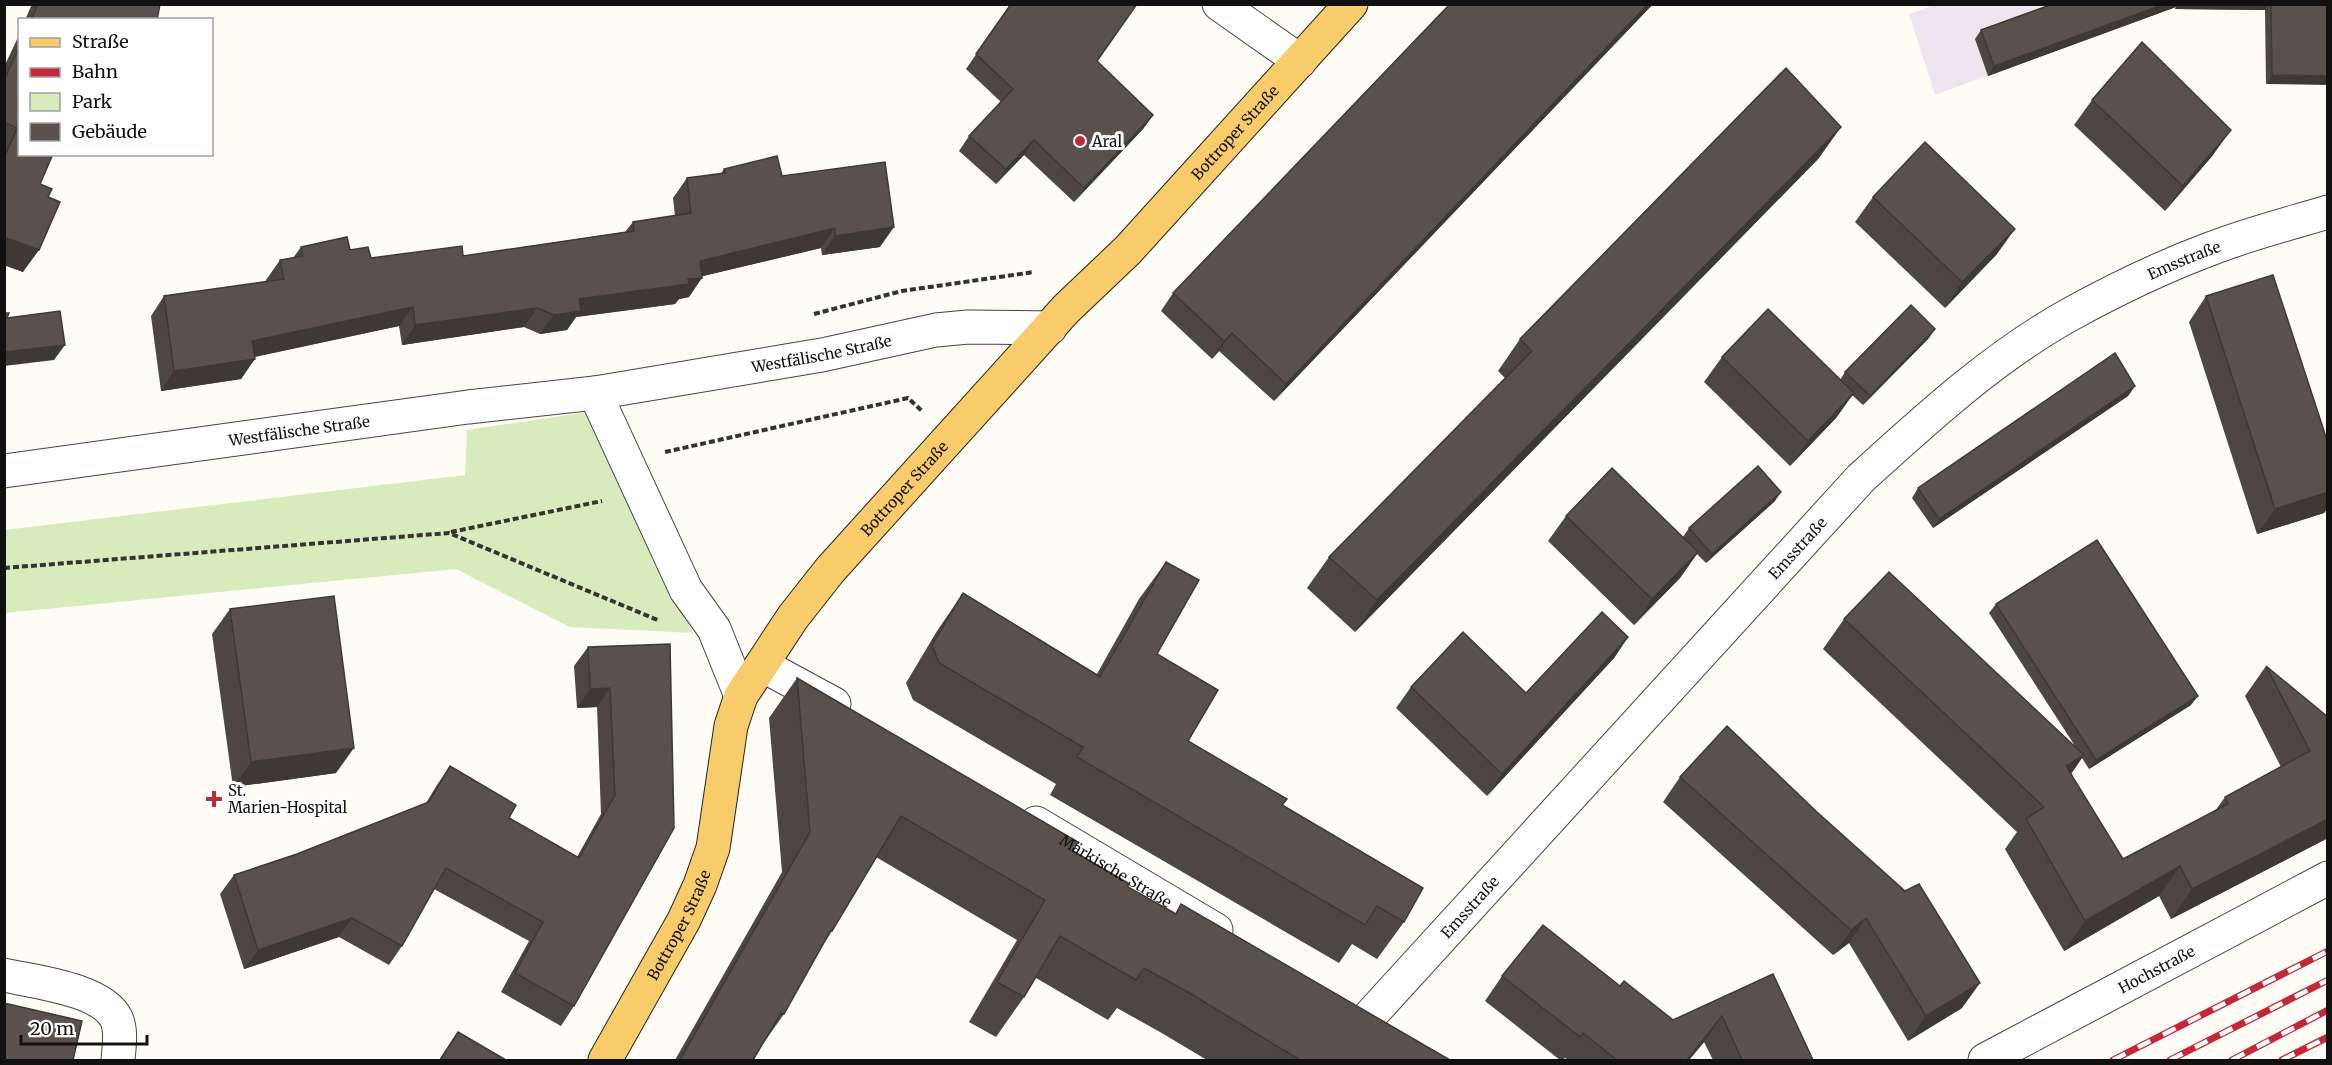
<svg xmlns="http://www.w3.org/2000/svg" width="2332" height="1065" viewBox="0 0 2332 1065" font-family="Merriweather,serif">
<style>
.industrial{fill:#ede6ef}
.green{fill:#d8ebbd}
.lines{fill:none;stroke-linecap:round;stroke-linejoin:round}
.minor-casing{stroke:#444;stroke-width:35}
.major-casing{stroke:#222;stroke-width:35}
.path{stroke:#333;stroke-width:4;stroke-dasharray:6 3;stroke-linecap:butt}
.minor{stroke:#fff;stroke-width:33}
.major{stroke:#f8cb6b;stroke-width:33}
.rail-casing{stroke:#c3273a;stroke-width:7}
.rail{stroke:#fff;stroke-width:4.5;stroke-dasharray:14;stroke-linecap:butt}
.wall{fill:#4d4642}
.shaded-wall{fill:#3f3936}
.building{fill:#5a514d;stroke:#3f3936;stroke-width:1.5}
.poi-dot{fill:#c3273a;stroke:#fff;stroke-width:2}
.labels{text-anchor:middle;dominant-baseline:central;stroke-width:6;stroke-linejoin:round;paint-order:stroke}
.street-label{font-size:15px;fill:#111;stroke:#fff}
.poi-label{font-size:15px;fill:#111;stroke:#fff;text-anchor:start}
</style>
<rect width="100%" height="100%" fill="#fffcf5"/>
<path class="industrial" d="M1938,4H2150L2154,15L1935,95L1909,14Z"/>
<path class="green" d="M595,411L693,633L570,627L456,569L5,613L4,530L465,475L467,430Z"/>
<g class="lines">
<defs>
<g id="minor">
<path d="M1219,4L1300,61"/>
<path d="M595,393L686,590L714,629L741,696"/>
<path id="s1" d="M4,471L468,407L595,393L822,355L936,330L968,327L1050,328"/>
<path d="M762,665L834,704"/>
<path id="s2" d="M1036,823L1216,930"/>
<path d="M4,975C35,982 101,989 116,1018C122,1030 119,1048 118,1060"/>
<path id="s3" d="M1367,1019L1861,478C1926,419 1992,358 2069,315C2114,290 2162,267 2210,249C2248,234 2288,224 2328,212"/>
<path id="s4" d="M1985,1060L2328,878"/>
</g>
<g id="major">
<path id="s5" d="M605,1060L684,920L700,885L713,848L731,726L741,696L793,617L830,570L1066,309L1128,250L1351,4"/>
</g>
</defs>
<use href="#minor" class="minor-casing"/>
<use href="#major" class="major-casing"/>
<g class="path">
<path d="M814,314L902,291L1034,272"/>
<path d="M665,452L908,398L922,411"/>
<path d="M451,532L602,501"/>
<path d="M4,568L449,533L660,621"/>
</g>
<use href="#minor" class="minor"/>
<use href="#major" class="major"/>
<defs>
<g id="rail">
<path d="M2113,1060L2328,951"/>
<path d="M2170,1060L2328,980"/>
<path d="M2232,1060L2328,1010"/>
<path d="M2282,1060L2328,1037"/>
</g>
</defs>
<use href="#rail" class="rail-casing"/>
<use href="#rail" class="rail"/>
</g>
<g class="wall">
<path d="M32,4H160L157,20H25Z"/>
<path d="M1011,4L1097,61L1153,115L1143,129L1074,202L1024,155L996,184L959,151L969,136L1001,102L966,69Z"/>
<path d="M1450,4H1653L1274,401L1219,351L1212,359L1161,311L1173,293Z"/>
<path d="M2053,4H2328L2266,84L2265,10L2175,9L2176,7L1988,76L1975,39L1981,30Z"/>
<path d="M20,33V154L48,197L23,272L4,265V67Z"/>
<path d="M2092,100L2213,155L2165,211L2074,125Z"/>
<path d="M1819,158L1355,632L1307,588L1329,557L1505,378L1498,371L1520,339Z"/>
<path d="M724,169L782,176L880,247L822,255L821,248L702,276L689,297L679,299L675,304L576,317L567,330L540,334L524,327L402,345L399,326L255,357L241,379L161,391L151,316L164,296L266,282V280L280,260L293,258L301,247L350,250L371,258L463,256L625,232L633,222L675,216L673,198L687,178L721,174Z"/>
<path d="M1873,197L1997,254L1945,308L1855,222Z"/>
<path d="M2206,296L2328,443V508L2324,513L2257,534L2189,322Z"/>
<path d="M1929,338L1863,405L1852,395L1836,418L1790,466L1704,382L1722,357L1840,380L1845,372Z"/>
<path d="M2135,386L2128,396L1933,528L1912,498L1918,488Z"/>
<path d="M1775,501L1706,563L1697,554L1680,578L1634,625L1548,541L1566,516L1683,537L1689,528Z"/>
<path d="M1166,562L1157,654L1188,741L1282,805L1404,922L1377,959L1352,944L1339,963L1050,795L1056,784L913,700L906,683L937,631L963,593L1097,674L1139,599Z"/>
<path d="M1996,604L2191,705L2089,769L2082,758L2071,774L2123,859L2215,811L2225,797L2281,767L2245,696L2266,666L2328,717V838L2171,919L2159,896L2064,951L2005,849L2017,832L1823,649L1844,619L2075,746L1989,613Z"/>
<path d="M230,609L336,773L233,787L212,634Z"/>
<path d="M1628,637L1614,658L1487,796L1396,708L1411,687L1526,693Z"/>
<path d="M670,644L574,1006L561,1026L501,992L529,941L434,889L402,946L389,965L339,937L244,969L220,894L234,875L297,854L426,803L437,785L450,766L509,818L577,857L601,814L597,707L577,708L574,666L588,647Z"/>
<path d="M797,678L1128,887L1175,914L1181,904L1450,1060H1207L1160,1032L1117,1008L1108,1020L1036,978L1024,997L996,1037L969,1022L1017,940L876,857L832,931L823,945L784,1014L760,1048L753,1060H675L782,872L769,718Z"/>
<path d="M1727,726L1962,1008L1908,1041L1849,943L1833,955L1663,802L1680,777Z"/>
<path d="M1773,974L1813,1060H1713L1704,1042L1689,1060H1568L1565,1058L1563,1060H1560L1485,1001L1502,976L1620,986L1673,1020Z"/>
<path d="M458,1032L506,1060H439Z"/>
</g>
<g class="shaded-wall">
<path d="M1648,4H1653L1274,401L1286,384Z"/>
<path d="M2165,4H2268L2265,10L2175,9L2176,7L1988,76L1994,66Z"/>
<path d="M2272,75L2328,76V85L2266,84Z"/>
<path d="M1153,115L1143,129L1074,202L1084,188Z"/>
<path d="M1841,127L1819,158L1355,632L1377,600Z"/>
<path d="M2231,130L2213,155L2165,211L2183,186Z"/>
<path d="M1034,140L1024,155L996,184L1006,169Z"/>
<path d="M894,227L880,247L822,255L835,236Z"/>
<path d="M835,228L821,248L691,279L702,278L689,297L679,299L675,304L576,317L567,330L540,334L554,315L579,299L700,261Z"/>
<path d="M2015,229L1997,254L1945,308L1962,282Z"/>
<path d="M4,237L39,250L23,272L4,265Z"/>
<path d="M413,307L399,326L239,360L252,341Z"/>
<path d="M537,308L524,327L402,345L415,325Z"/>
<path d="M1935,329L1929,338L1863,405L1870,396Z"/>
<path d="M1232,333L1219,351L1212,359L1224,341Z"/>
<path d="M65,345L54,360L4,366V352Z"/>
<path d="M255,359L241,379L161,391L174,371Z"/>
<path d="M2135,386L2128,396L1933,528L1939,519Z"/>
<path d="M1854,393L1836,418L1790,466L1808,441Z"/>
<path d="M1781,492L1775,501L1706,563L1712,554Z"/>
<path d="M2328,492V508L2324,513L2257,534L2275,509Z"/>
<path d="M1698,552L1680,578L1634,625L1652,599Z"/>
<path d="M1628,637L1614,658L1487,796L1502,774Z"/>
<path d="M610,688L597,707L577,708L590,689Z"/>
<path d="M2198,696L2191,705L2089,769L2096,760Z"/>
<path d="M354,748L336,773L233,787L251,762Z"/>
<path d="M2084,755L2063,785L2066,766Z"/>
<path d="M2328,819V838L2171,919L2192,889Z"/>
<path d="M2180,866L2159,896L2064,951L2085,921Z"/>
<path d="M352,918L339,937L244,969L258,950Z"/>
<path d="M1866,918L1849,943L1833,955L1851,930Z"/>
<path d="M1980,983L1962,1008L1908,1041L1926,1016Z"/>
<path d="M1722,1016L1704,1042L1689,1060H1687Z"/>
</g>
<g class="building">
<path d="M38,4H160L157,20H31Z"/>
<path d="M1011,4H1137L1097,61L1153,115L1084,188L1034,140L1006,169L969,136L1013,89L976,54Z"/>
<path d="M1450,4H1648L1286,384L1232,333L1224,341L1173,293Z"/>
<path d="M2053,4H2165L1994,66L1981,30Z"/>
<path d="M2271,4H2328V76L2272,75Z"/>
<path d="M2142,42L2231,130L2183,186L2092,100Z"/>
<path d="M20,46V154H53L40,184L52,189L48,197L60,202L39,250L4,237V158L17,128L4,122V80Z"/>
<path d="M1786,68L1841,127L1377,600L1329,557L1532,351L1520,339Z"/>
<path d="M1925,142L2015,229L1962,282L1873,197Z"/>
<path d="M777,156L782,176L885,162L894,227L835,236V228L700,261L702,278L688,279L689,284L579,299L581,311L554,315L537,308L415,325L413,307L252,341L255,359L174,371L164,296L284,279L280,260L303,256L301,247L347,237L350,250L368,247L371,258L462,246L463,256L634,231L633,222L691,213L687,178L725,173L724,169Z"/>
<path d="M2273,275L2328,443V492L2275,509L2206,296Z"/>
<path d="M1911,305L1935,329L1870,396L1845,372Z"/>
<path d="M1768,309L1854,393L1808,441L1722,357Z"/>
<path d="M60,311L65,345L4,352V313H9L7,318Z"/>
<path d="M2115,353L2135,386L1939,519L1918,488Z"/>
<path d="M1758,466L1781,492L1712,554L1689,528Z"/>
<path d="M1612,468L1698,552L1652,599L1566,516Z"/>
<path d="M2097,540L2198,696L2096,760L1996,604Z"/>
<path d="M1166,562L1199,580L1157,654L1218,690L1188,741L1287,799L1282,805L1423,888L1404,922L1377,906L1365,925L1077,757L1083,747L939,663L932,645L963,593L1100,677Z"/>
<path d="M1889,572L2084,755L2066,766L2123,859L2228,804L2225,797L2310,751L2266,666L2328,717V819L2192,889L2180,866L2085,921L2026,819L2044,807L1844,619Z"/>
<path d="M334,596L354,748L251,762L230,609Z"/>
<path d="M1602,612L1628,637L1502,774L1411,687L1463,632L1526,693Z"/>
<path d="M670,644L674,828L574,1006L515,973L543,922L446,868L402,946L352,918L258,950L234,875L297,854L429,802L450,766L516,805L509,818L579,858L615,795L610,688L590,689L588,647Z"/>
<path d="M797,678L1078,842L1073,851L1128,883V887L1176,914L1181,904L1450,1060H1300L1188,992L1144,968L1136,980L1060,936L1024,997L997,982L1045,900L901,816L832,931L831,930L784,1014L781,1013L753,1060H680L810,832Z"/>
<path d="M1727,726L1817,812L1905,891L1919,884L1980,983L1926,1016L1866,918L1851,930L1680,777Z"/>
<path d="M1543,925L1620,986L1624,981L1673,1020L1773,974L1813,1060H1742L1722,1016L1687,1060H1617L1583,1033L1580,1037L1502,976Z"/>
<path d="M4,1003L82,1021L73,1060H4Z"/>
<path d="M458,1032L506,1060H440Z"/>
</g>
<g class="poi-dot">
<circle cx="1080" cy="141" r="6"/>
<path d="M211 790h6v6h6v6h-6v6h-6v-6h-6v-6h6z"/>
</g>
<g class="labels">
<g class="street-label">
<text stroke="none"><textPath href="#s5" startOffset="1144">Bottroper Straße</textPath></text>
<text stroke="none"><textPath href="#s3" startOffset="1125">Emsstraße</textPath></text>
<text stroke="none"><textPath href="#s1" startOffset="826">Westfälische Straße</textPath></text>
<text stroke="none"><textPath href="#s1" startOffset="298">Westfälische Straße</textPath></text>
<text stroke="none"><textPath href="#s5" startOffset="658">Bottroper Straße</textPath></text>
<text stroke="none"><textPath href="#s3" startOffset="638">Emsstraße</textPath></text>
<text stroke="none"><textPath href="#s2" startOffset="93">Märkische Straße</textPath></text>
<text stroke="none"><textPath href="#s3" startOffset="152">Emsstraße</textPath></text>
<text stroke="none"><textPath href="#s5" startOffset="154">Bottroper Straße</textPath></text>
<text stroke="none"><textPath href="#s4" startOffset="194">Hochstraße</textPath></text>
</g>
<g class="poi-label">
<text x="1092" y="141">Aral</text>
<text x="228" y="790">St.<tspan x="228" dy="17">Marien-Hospital</tspan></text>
</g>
</g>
<rect width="2332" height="1065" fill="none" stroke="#111111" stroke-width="12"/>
<rect x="18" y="18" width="195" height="138" fill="#ffffff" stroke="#a0a0a0" stroke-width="1.5"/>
<rect x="30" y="38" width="30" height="9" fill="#f8cb6b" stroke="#a0a0a0" stroke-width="1.5"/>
<text x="72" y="48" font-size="18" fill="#111111">Straße</text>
<rect x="30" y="68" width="30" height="9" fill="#c3273a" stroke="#a0a0a0" stroke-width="1.5"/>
<text x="72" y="78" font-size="18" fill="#111111">Bahn</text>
<rect x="30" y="93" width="30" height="18" fill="#d8ebbd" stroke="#a0a0a0" stroke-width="1.5"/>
<text x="72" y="108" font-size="18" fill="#111111">Park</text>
<rect x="30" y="123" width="30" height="18" fill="#5a514d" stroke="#a0a0a0" stroke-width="1.5"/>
<text x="72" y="138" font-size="18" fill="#111111">Gebäude</text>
<path d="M21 1035v9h126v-9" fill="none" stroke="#111111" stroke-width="3"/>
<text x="30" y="1035" font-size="18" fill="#111111" stroke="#ffffff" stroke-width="4.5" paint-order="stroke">20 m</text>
</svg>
